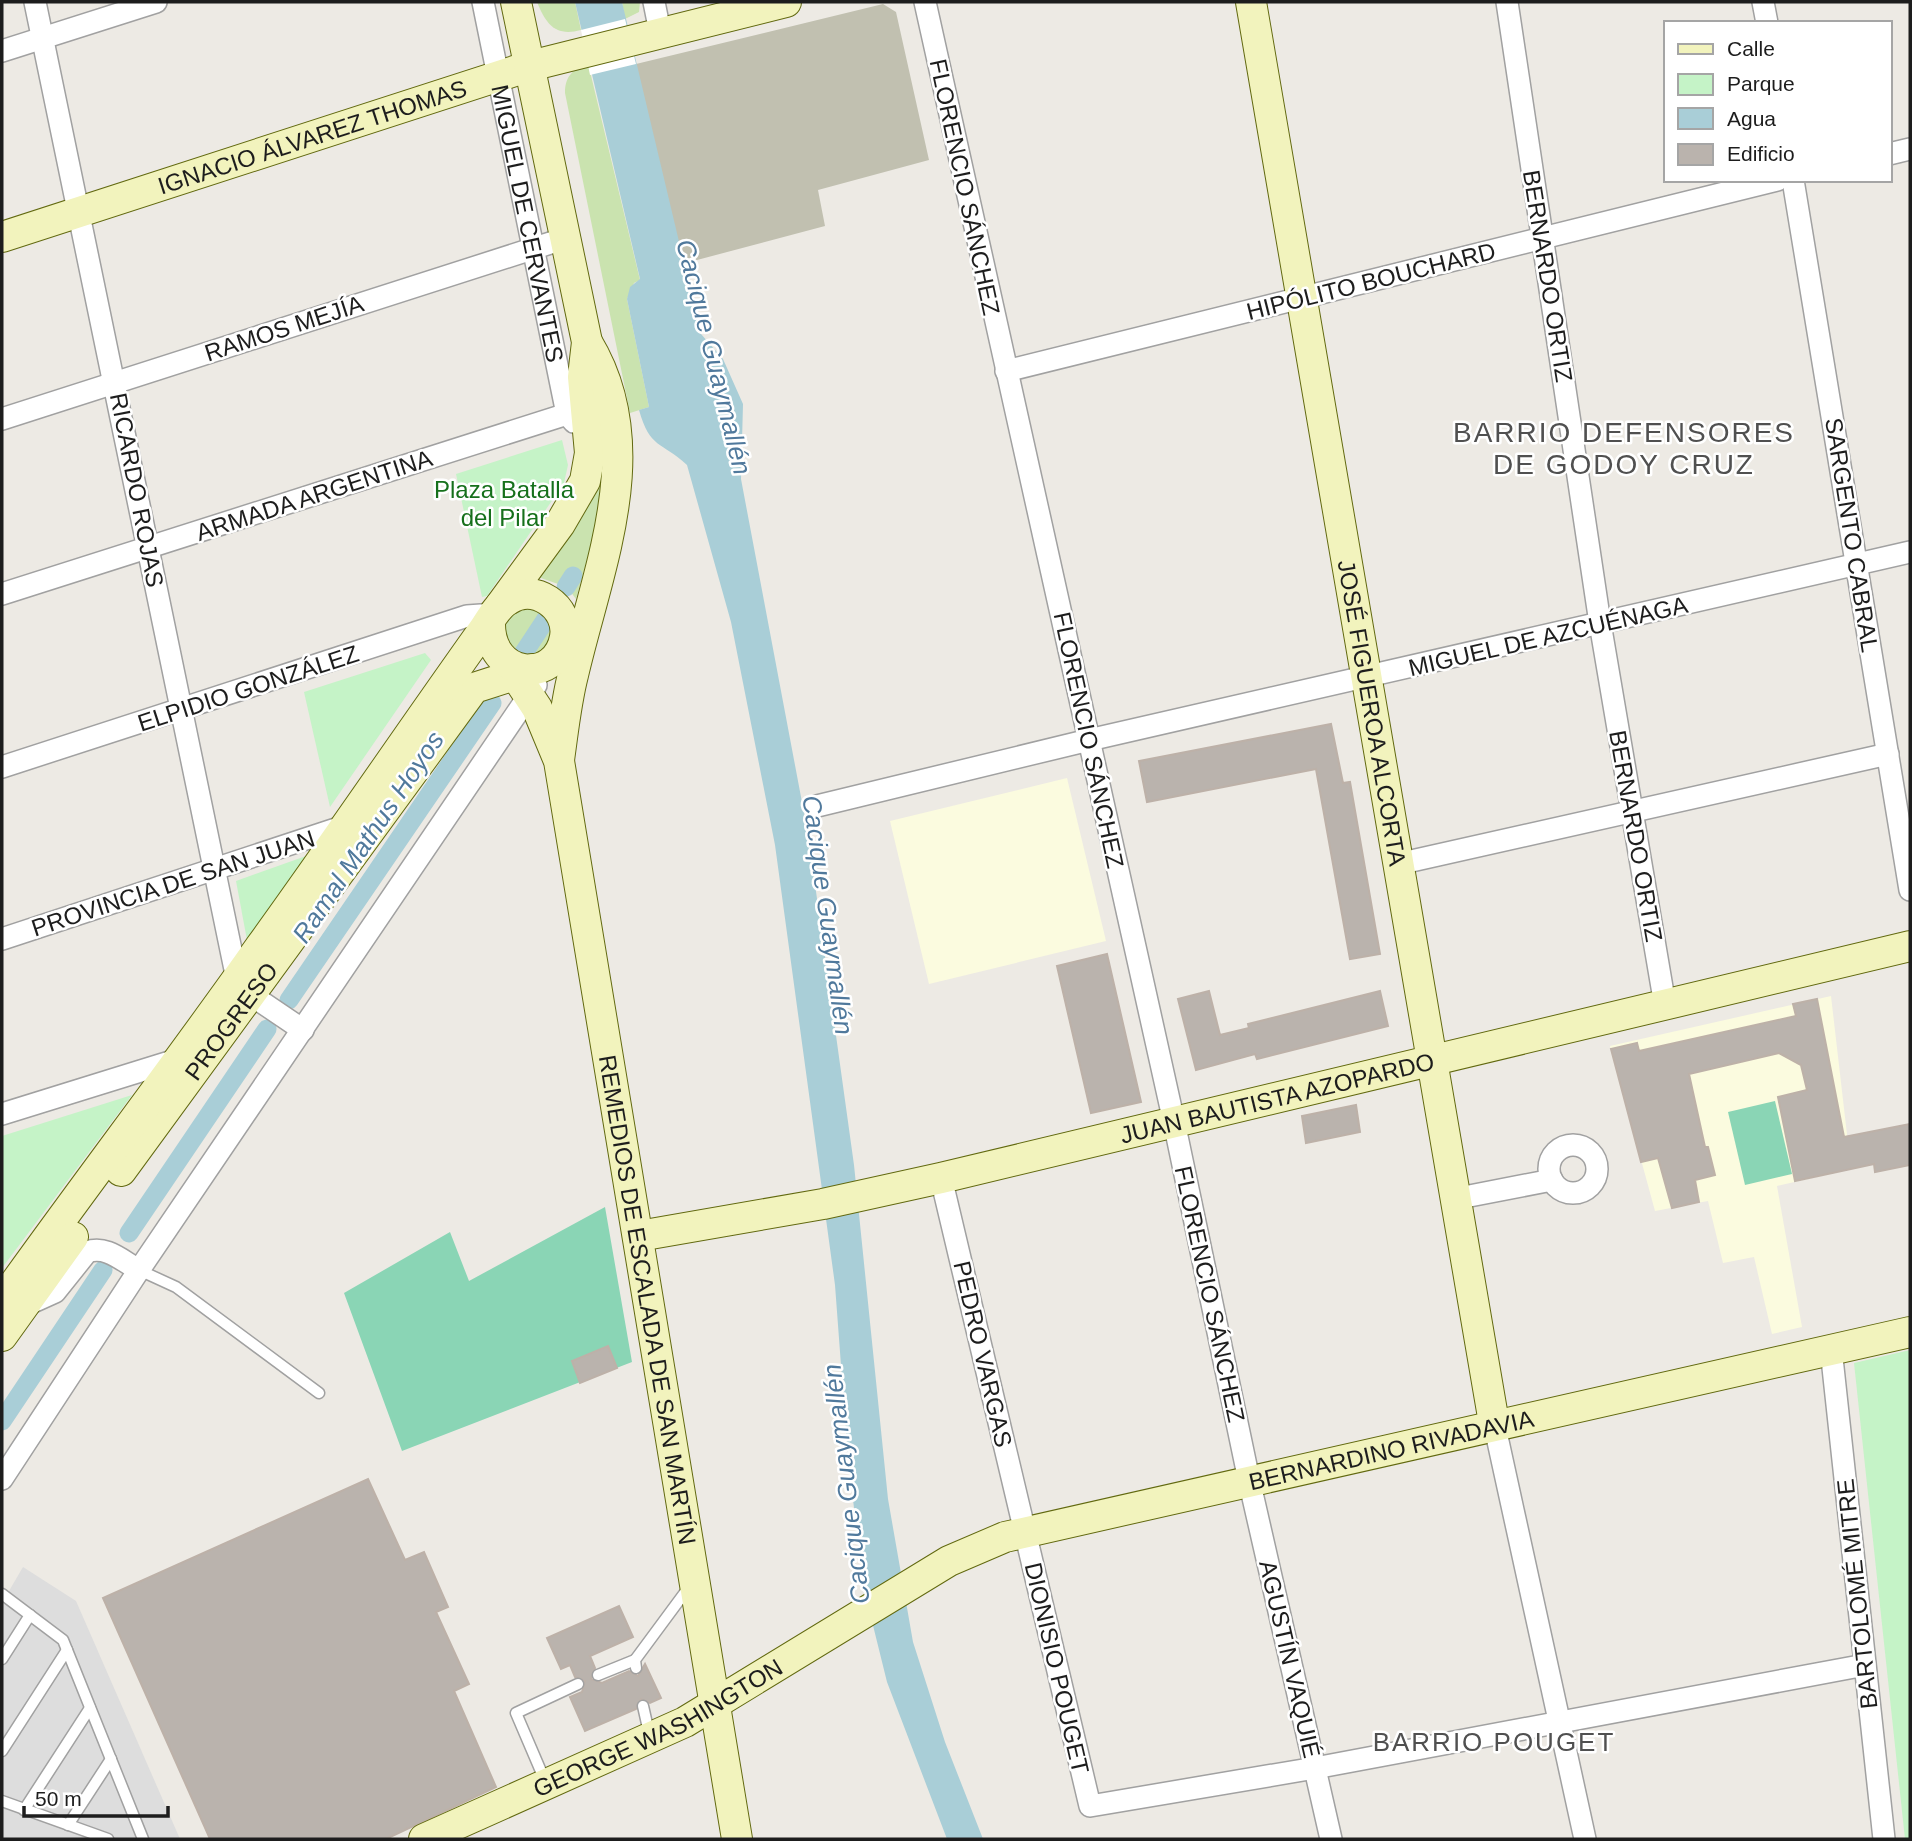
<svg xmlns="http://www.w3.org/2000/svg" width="1912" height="1841" viewBox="0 0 1912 1841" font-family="Arial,sans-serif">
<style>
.education{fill:#fbfbdf}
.construction{fill:#c1c0b0}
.grass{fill:#cae3af}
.park{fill:#c5f3c7}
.pitch{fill:#8ad5b5}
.parking{fill:#ddd}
.water{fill:#a9ced7}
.pier{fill:#fff}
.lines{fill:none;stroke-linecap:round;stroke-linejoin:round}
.canal{stroke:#a9ced7;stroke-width:19}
.building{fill:#bab3ad;stroke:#bdb1a8;stroke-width:2}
.lane-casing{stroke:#a1a1a1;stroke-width:13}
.street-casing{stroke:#a1a1a1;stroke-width:24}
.secondary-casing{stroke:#626910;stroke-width:32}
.lane{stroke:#fff;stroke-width:10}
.street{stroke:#fff;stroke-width:21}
.secondary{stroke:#f2f3bd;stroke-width:30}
.labels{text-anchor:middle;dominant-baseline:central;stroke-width:5;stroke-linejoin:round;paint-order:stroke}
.street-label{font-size:24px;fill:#1d1d1d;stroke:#fff}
.park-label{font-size:24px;fill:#16701b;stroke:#fff}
.water-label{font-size:26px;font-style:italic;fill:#50799c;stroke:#fff}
.neighbourhood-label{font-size:26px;letter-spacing:2px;fill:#505050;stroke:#fff}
.quarter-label{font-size:28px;letter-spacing:2px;fill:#505050;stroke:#fff}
</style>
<rect width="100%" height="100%" fill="#edeae4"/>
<g class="education">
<path d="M1067,778L1106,941L929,984L890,821Z"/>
<path d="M1831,996L1851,1169L1777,1186L1802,1327L1772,1334L1754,1257L1723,1263L1708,1201L1655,1211L1610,1046Z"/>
</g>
<path class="construction" d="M883,4L896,12L929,160L818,190L825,226L682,264L636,64Z"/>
<g class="grass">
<path d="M537,2H575L581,30C555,37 546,24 537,2Z"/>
<path d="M622,2H640L639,12L625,19Z"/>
<path d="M588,63L640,280L634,283L627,299L649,407L630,413L565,93C565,76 573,69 588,63Z"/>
<path d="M603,455L606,491L576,599L570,591L578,578L568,574L561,585L538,577Z"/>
<path d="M521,608L545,611L516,655L504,630L509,616Z"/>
<path d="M553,619V646L526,659Z"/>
</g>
<g class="park">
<path d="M562,440L568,465L564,483L487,596L482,597L456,474Z"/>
<path d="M425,653L431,660L330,807L304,692Z"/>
<path d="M306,856L247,940L236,881Z"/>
<path d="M132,1095L2,1268V1136Z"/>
<path d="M1910,1350V1839H1905L1854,1363Z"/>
</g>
<g class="pitch">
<path d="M1775,1101L1792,1174L1745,1185L1728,1112Z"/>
<path d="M605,1207L632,1362L402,1451L344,1293L450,1232L469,1281Z"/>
</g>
<path class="parking" d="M23,1567L76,1601L180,1839H2V1603Z"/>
<path class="water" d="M575,2H622L701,334L723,359L743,404L741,479L808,834L854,1165L888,1499L913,1642L945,1742L983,1839H947L887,1682L864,1589L848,1459L835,1285L775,845L731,622L687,465C661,441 650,449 639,410L649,407L627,299L630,287L640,279Z"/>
<path class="pier" d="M625,19L636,64L590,75L581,30Z"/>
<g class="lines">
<g class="canal">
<path d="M566,587L573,576"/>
<path d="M523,654L548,616"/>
<path d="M289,1000L492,703"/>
<path d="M129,1233L267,1029"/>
<path d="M2,1421L103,1270"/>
</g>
</g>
<g class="building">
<path d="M1331,724L1343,783L1350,782L1380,954L1350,959L1316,769L1147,802L1139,761Z"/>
<path d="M1107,954L1141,1102L1091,1113L1057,966Z"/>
<path d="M1209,991L1220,1035L1249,1028L1248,1024L1380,991L1388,1026L1257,1059L1255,1054L1196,1070L1178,999Z"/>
<path d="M1817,999L1844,1137L1910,1124V1165L1875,1172L1874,1164L1795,1181L1778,1097L1807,1090L1801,1065L1779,1053L1689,1074L1705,1147H1708L1715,1175L1695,1180L1699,1202L1672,1208L1658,1158L1641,1162L1611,1049L1637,1043L1639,1051L1796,1016L1793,1004Z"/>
<path d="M1356,1105L1360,1132L1306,1143L1302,1116Z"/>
<path d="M608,1346L617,1368L580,1383L572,1361Z"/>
<path d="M368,1479L405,1560L424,1552L448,1607L436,1612L469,1684L454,1691L496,1787L386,1839H210L103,1598Z"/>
<path d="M619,1606L633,1637L590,1656L595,1668L591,1679L602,1683L629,1671L638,1676L645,1664L661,1698L650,1703L641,1699L636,1709L585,1731L570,1697L582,1692L585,1681L575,1677L570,1665L561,1669L547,1638Z"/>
</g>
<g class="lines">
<defs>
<g id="lane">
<path d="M139,1270L176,1287L319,1393"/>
<path d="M2,1594L63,1640L143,1839"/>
<path d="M2,1659L30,1615"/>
<path d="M636,1668L635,1660L689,1587"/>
<path d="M598,1675L635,1660"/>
<path d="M643,1706L650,1737"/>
<path d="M2,1751L67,1650"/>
<path d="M546,1783L516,1713L578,1684"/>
<path d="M2,1801L108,1839"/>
<path d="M24,1810L90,1708"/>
<path d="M68,1825L111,1759"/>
</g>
<g id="street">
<path d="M35,2L237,979L260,1001L303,1030"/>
<path id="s1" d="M483,2L567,414L574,422"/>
<path d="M654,2L660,32"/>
<path d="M925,2L1174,1122L1249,1480L1331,1839"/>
<path d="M1507,2L1600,623L1665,1005"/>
<path d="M1763,2L1767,23"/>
<path d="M2,51L156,2"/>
<path d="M1889,154L1910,149"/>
<path d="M1793,180L1910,890"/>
<path d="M1006,371L1777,180"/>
<path d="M2,419L566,238"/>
<path d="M2,594L586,408"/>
<path d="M2,767L467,616L495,614"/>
<path d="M817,806L1089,740L1910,552"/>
<path d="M1398,864L1888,754"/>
<path d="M2,939L345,826"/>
<path d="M2,1114L176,1060"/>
<circle cx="1573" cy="1169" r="24"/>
<path d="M941,1178L1090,1806L1315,1768L1865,1665"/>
<path d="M1454,1199L1552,1180"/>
<path d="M24,1306L55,1292L87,1252C107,1245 122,1261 139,1270"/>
<path d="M1831,1349L1884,1839"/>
<path d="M1494,1423L1585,1839"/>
<path d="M2,1479L139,1270L536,685"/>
</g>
<g id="secondary">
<path id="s2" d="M1251,2L1494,1423"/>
<path id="s3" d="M2,237L530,66L786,2"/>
<path d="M500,606L560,524L585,481L590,453L583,377L587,342L516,2"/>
<path id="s4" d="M508,664L537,708L559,761L737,1839"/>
<path d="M559,760C563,732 566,702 573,675C598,567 651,447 587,342"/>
<path id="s5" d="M121,1171L474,688L533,669"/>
<path id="s6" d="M639,1236L823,1204L941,1178L1910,946"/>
<path d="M2,1301C87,1182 176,1066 260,947C336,842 409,734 484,629C491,619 497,606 508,600C534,582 570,607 565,637C557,685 488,680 490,621"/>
<path d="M2,1336L73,1237"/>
<path id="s7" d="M424,1839L685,1722L949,1561L1005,1537L1910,1332"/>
</g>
</defs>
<use href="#lane" class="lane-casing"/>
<use href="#street" class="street-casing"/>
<use href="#secondary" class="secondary-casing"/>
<use href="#lane" class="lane"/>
<use href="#street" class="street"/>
<use href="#secondary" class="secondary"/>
</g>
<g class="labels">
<g class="street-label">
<text stroke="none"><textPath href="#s3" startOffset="326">IGNACIO ÁLVAREZ THOMAS</textPath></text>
<text transform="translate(965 187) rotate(78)">FLORENCIO SÁNCHEZ</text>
<text stroke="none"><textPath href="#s1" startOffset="226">MIGUEL DE CERVANTES</textPath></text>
<text transform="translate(1548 276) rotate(81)">BERNARDO ORTIZ</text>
<text transform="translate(1371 281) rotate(-14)">HIPÓLITO BOUCHARD</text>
<text transform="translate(284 328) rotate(-18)">RAMOS MEJÍA</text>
<text transform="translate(137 490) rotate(79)">RICARDO ROJAS</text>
<text transform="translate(314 495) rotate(-18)">ARMADA ARGENTINA</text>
<text transform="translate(1852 535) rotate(81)">SARGENTO CABRAL</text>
<text transform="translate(1548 636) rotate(-13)">MIGUEL DE AZCUÉNAGA</text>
<text transform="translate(248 688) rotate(-18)">ELPIDIO GONZÁLEZ</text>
<text stroke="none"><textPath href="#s2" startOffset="721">JOSÉ FIGUEROA ALCORTA</textPath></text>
<text transform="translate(1089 740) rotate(78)">FLORENCIO SÁNCHEZ</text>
<text transform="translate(1636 836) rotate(80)">BERNARDO ORTIZ</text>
<text transform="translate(173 883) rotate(-18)">PROVINCIA DE SAN JUAN</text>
<text stroke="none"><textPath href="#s5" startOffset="186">PROGRESO</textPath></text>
<text stroke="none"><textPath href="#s6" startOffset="653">JUAN BAUTISTA AZOPARDO</textPath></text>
<text transform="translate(1210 1294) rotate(78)">FLORENCIO SÁNCHEZ</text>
<text stroke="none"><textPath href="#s4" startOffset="656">REMEDIOS DE ESCALADA DE SAN MARTÍN</textPath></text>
<text transform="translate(983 1354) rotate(77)">PEDRO VARGAS</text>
<text stroke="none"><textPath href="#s7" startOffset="1052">BERNARDINO RIVADAVIA</textPath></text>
<text transform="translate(1857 1594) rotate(-96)">BARTOLOMÉ MITRE</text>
<text transform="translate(1290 1659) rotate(77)">AGUSTÍN VAQUIÉ</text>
<text transform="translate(1057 1668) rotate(77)">DIONISIO POUGET</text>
<text stroke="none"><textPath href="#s7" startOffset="259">GEORGE WASHINGTON</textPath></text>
</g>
<g class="park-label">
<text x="504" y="489">Plaza Batalla<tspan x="504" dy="28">del Pilar</tspan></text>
</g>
<g class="water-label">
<text transform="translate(714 357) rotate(76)">Cacique Guaymallén</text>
<text transform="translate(368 837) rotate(-56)">Ramal Mathus Hoyos</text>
<text transform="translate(828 915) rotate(82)">Cacique Guaymallén</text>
<text transform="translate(846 1484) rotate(-97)">Cacique Guaymallén</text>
</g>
<g class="neighbourhood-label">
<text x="1494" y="1742">BARRIO POUGET</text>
</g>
<g class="quarter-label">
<text x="1624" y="432">BARRIO DEFENSORES<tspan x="1624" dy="32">DE GODOY CRUZ</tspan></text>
</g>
</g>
<rect width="1912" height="1841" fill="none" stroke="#1d1d1d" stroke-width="7"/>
<rect x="1664" y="21" width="228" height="161" fill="#ffffff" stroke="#a5a5a5" stroke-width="2"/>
<rect x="1678" y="44" width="35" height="10" fill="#f2f3bd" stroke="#a5a5a5" stroke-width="2"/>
<text x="1727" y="56" font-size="21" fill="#1d1d1d">Calle</text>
<rect x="1678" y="74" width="35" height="21" fill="#c5f3c7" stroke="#a5a5a5" stroke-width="2"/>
<text x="1727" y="91" font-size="21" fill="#1d1d1d">Parque</text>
<rect x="1678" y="108" width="35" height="21" fill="#a9ced7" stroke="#a5a5a5" stroke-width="2"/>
<text x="1727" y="126" font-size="21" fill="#1d1d1d">Agua</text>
<rect x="1678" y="144" width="35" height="21" fill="#bab3ad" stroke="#a5a5a5" stroke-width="2"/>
<text x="1727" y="161" font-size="21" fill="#1d1d1d">Edificio</text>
<path d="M24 1806v10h144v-10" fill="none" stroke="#1d1d1d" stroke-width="3.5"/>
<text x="35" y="1806" font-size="21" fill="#1d1d1d" stroke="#ffffff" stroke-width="5" paint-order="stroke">50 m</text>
</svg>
